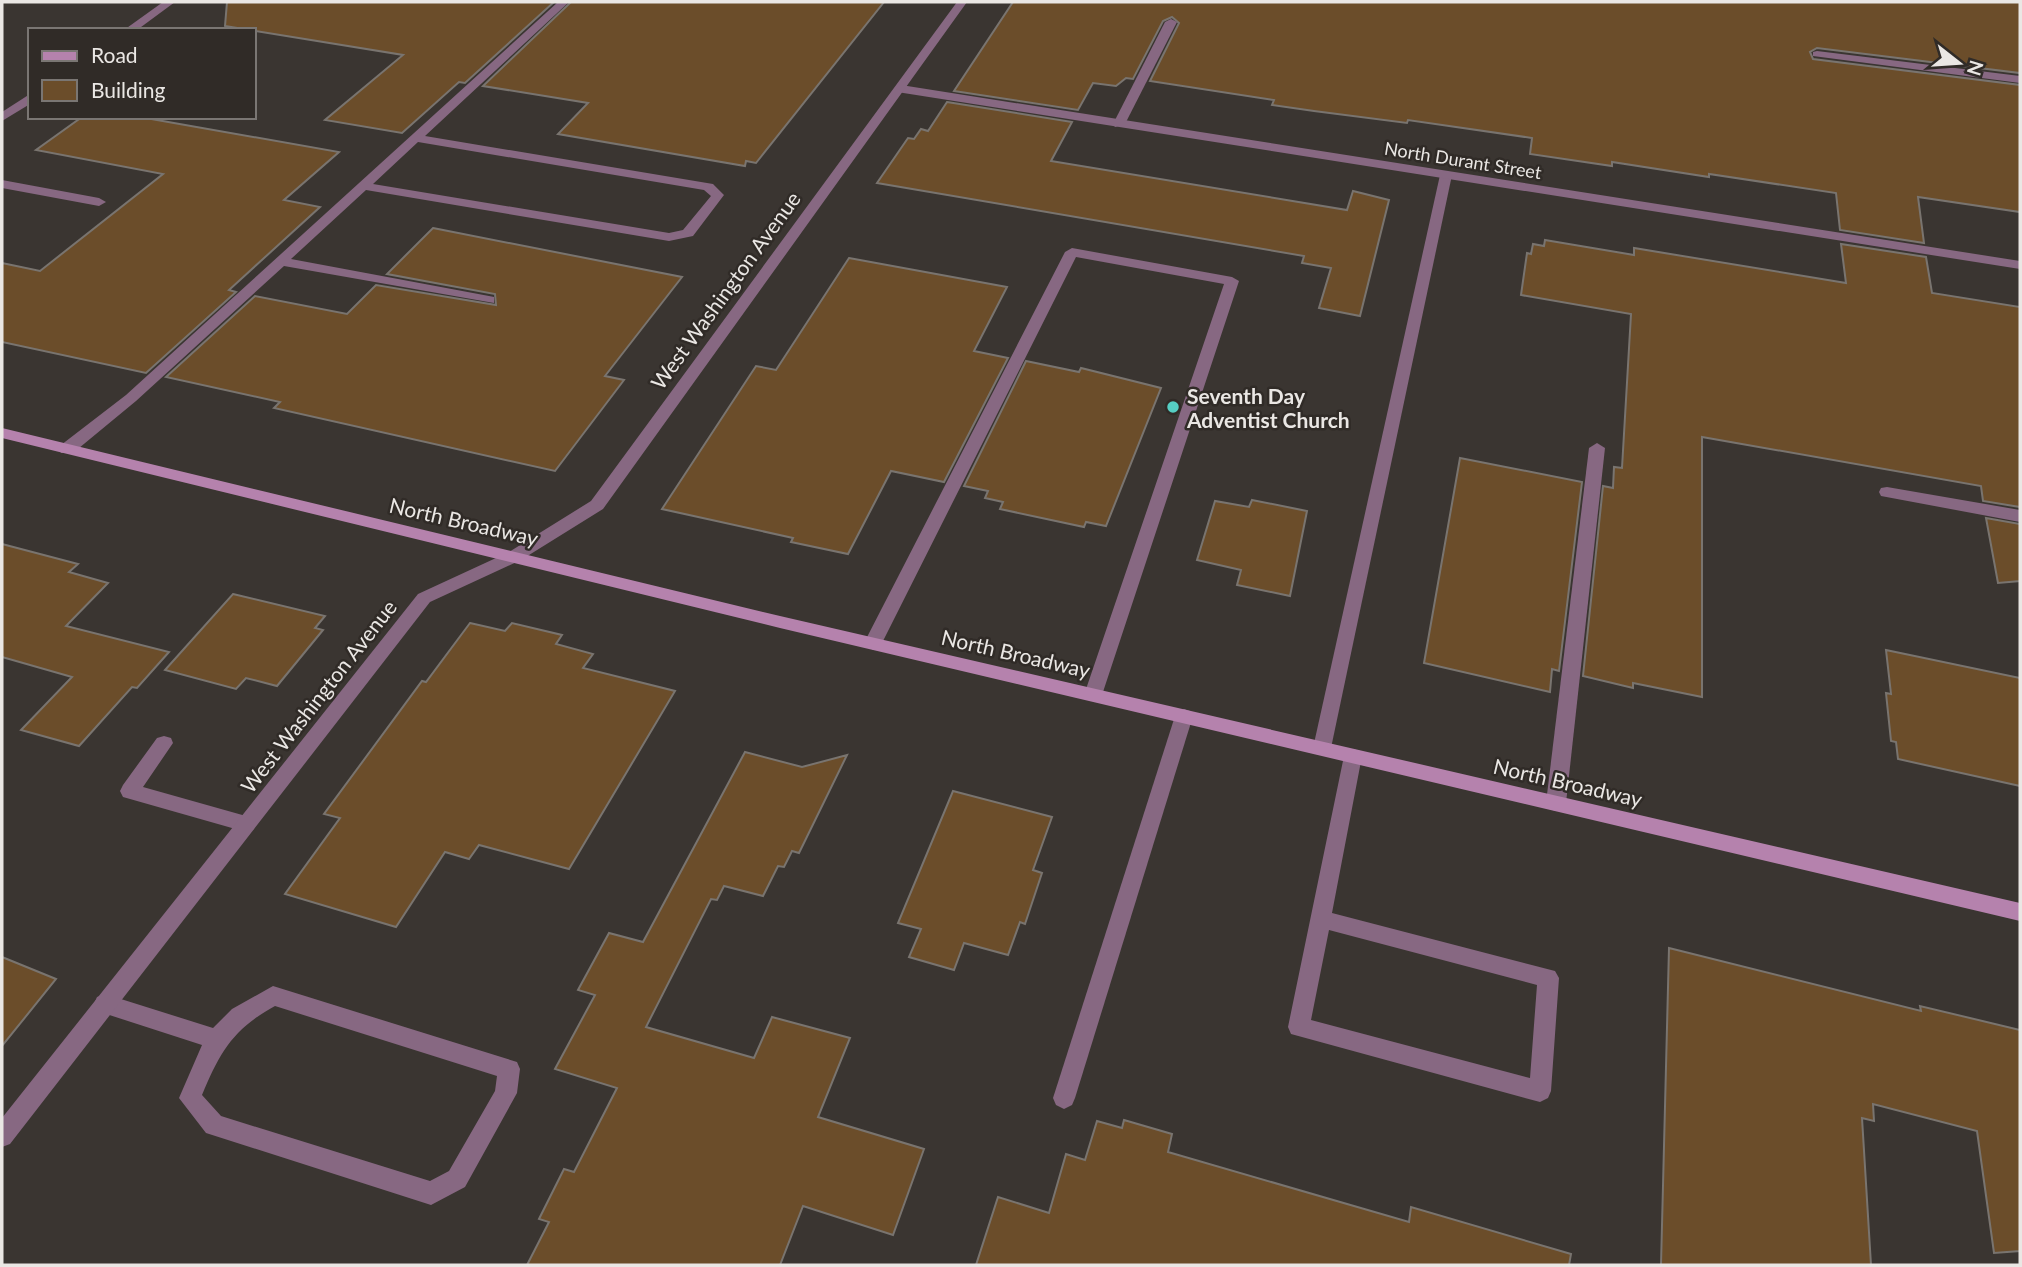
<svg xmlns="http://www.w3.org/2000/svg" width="2022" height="1267" viewBox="0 0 2022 1267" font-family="Lato,sans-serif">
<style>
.building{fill:#6b4d2a;stroke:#79746f;stroke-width:2}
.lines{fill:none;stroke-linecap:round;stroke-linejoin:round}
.service{fill:#876882;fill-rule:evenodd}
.minor{fill:#876882;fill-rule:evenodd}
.tertiary{fill:#876882;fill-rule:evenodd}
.secondary{fill:#b582ad;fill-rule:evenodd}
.poi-dot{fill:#56cec3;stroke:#302b27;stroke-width:2.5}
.labels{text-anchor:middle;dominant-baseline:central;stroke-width:5;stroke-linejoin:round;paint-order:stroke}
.far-street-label{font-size:18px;fill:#eae7e4;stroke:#302b27}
.street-label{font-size:21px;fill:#eae7e4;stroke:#302b27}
.poi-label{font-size:21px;font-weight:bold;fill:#eae7e4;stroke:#302b27;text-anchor:start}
</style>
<rect width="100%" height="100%" fill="#3a3531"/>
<g class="building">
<path d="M227,2H554L465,83L459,82L402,133L325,120L403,55L225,26Z"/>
<path d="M571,2H884L756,163L746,161L745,166L558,134L588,103L483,86Z"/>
<path d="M1013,2H2020V73L1817,48L1810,52L1813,59L2020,85V212L1918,197L1924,243L1840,230L1836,193L1709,174V177L1612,162V166L1530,154L1532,138L1408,120L1407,123L1314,111L1272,105L1274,100L1150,81L1179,23L1172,17L1163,21L1133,79L1126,78L1116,86L1093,83L1078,110L954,91Z"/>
<path d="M947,102L1072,122L1051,161L1347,210L1353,191L1389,200L1360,316L1319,308L1331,268L1302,263L1304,256L877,183L908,138L914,139L921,129L928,131Z"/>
<path d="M82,117H140L339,152L284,200L320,207L229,290L236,292L146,373L2,342V263L40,271L163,174L36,150Z"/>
<path d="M433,228L682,277L605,376L624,380L555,471L274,408L280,402L166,377L255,296L347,314L376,285L496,305L495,294L387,274Z"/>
<path d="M1545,240L1634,255V248L1846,283L1841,244L1926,257L1932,293L2020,307V507L1983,501L1981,486L1702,437V697L1633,683V688L1583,676L1603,486L1613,488L1614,467L1622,468L1631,314L1521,295L1527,253L1531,254L1533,244L1544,246Z"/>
<path d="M849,258L1007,287L974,351L1008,358L944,482L891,471L848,554L791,542L793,538L662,509L756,366L776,370Z"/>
<path d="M1026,361L1079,372L1081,368L1161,388L1106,526L1086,522L1084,527L1000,509L1003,502L985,498L988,491L964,486Z"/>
<path d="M1460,458L1582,482L1559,671L1552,669L1550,692L1424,663Z"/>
<path d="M1252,500L1307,511L1290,596L1237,585L1241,570L1197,560L1215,501L1249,507Z"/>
<path d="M1986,518L2020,524V581L1998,583Z"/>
<path d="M2,544L78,564L69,572L108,583L66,626L169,652L137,688L132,687L79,746L21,730L72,677L2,657Z"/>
<path d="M233,594L325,616L315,628L323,630L277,686L246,678L236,689L165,670Z"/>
<path d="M470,623L505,631L512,623L562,635L556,644L593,654L583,668L675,691L569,869L479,845L469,859L445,852L396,927L285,894L340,818L324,814L422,681L426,682Z"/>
<path d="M1886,650L2020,678V786L1898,759L1896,742L1891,741L1886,693L1891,694Z"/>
<path d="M745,752L802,767L847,755L799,853L792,851L784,867L778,866L763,896L724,886L717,900L711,899L646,1027L754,1058L772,1017L850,1038L818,1117L924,1149L893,1235L803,1206L780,1265H527L549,1222L539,1219L564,1169L574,1172L617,1088L555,1069L595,995L578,990L609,933L643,942Z"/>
<path d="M953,791L1052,817L1033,870L1042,873L1025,924L1020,922L1008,955L964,943L954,970L909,957L921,929L898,923Z"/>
<path d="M1669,948L1921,1011L1920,1006L2020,1030V1251L1994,1253L1977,1131L1873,1104L1874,1121L1862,1118L1871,1265H1661Z"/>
<path d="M2,957L56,979L2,1046Z"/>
<path d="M1124,1120L1172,1134L1168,1152L1409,1222L1411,1207L1571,1254L1569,1265H976L998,1197L1049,1213L1066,1154L1085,1160L1097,1121L1122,1128Z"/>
</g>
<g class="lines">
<g class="service">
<path d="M558,2H569L425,136L713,184L724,195L693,236L669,241L366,190L291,259L489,296L494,297V303L284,266L136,401L73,453H61L59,449L61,445L126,395ZM418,142L704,190L711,196L683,230L669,233L373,184Z"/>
<path d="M1171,19L1177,22L1125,124L1115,127L1113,124L1165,22Z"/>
<path d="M1817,51L2020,76V83L1813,56V52Z"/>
<path d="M1446,171L1452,175L1331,748L1329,753H1315L1313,748L1440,175Z"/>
<path d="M2,180L99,198L106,202L99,206L2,188Z"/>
<path d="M1072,248L1232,277L1239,281L1102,695L1099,700H1087L1084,695L1224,284L1076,257L882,643L873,650L864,643L1065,252Z"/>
<path d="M1597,443L1605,448L1566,803L1563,809L1556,811L1549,809L1546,803L1589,448Z"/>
<path d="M1887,487L2020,510V522L1881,496L1879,492L1881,488Z"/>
<path d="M1184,709L1190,711L1193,716L1075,1098L1072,1105L1064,1109L1056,1105L1053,1098L1175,716L1178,711Z"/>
<path d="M164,736L171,738L173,743L143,787L253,818L256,824L253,830L246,832L123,797L120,791L123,785L157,738Z"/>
<path d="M1353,749L1360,751L1362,756L1332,913L1555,971L1559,978L1551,1091L1548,1098L1540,1102L1291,1034L1288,1027L1344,756L1346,751ZM1329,930L1537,985L1530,1078L1311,1020Z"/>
<path d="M273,986L517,1062L520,1069L517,1093L465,1187L431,1205L206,1133L179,1098L202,1045L97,1011L94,1004L97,997L105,994L213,1028L232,1009ZM275,1006L497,1076L495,1091L449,1171L430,1181L221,1116L202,1095C220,1052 233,1029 275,1006Z"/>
</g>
<g class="minor">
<path d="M163,2H175L137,30H124Z"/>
<path d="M901,85L2020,261V269L897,92L895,89Z"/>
<path d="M30,94V104L2,121V112Z"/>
</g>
<path class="tertiary" d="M957,2H967L603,509L521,560L430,602L10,1144L2,1147V1118L418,594L509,552L591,501Z"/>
<path class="secondary" d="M2,428L780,616L2020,903V921L780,628L2,438Z"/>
</g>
<circle class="poi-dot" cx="1173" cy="407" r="7"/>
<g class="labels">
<g class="far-street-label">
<text transform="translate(1463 160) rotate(9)">North Durant Street</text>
</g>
<g class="street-label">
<text transform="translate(725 290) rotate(-54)">West Washington Avenue</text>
<text transform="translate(464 521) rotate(13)">North Broadway</text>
<text transform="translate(1016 653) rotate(13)">North Broadway</text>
<text transform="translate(318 696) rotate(-52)">West Washington Avenue</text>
<text transform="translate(1568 782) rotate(13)">North Broadway</text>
</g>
<g class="poi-label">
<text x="1187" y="395">Seventh Day<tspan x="1187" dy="24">Adventist Church</tspan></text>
</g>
</g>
<rect width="2022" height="1267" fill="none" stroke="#eae7e4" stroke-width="7"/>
<rect x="28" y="28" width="228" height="91" fill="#302b27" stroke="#7a7673" stroke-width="2"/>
<rect x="42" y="51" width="35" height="10" fill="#b582ad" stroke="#7a7673" stroke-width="2"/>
<text x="91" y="63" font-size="21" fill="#eae7e4">Road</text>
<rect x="42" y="80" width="35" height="21" fill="#6b4d2a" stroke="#7a7673" stroke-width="2"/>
<text x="91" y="98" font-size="21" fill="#eae7e4">Building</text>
<g transform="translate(1959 63) rotate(107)" stroke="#302b27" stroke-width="5" paint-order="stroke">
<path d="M0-5L12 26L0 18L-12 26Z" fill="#eae7e4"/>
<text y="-10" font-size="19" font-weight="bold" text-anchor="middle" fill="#eae7e4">N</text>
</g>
</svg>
